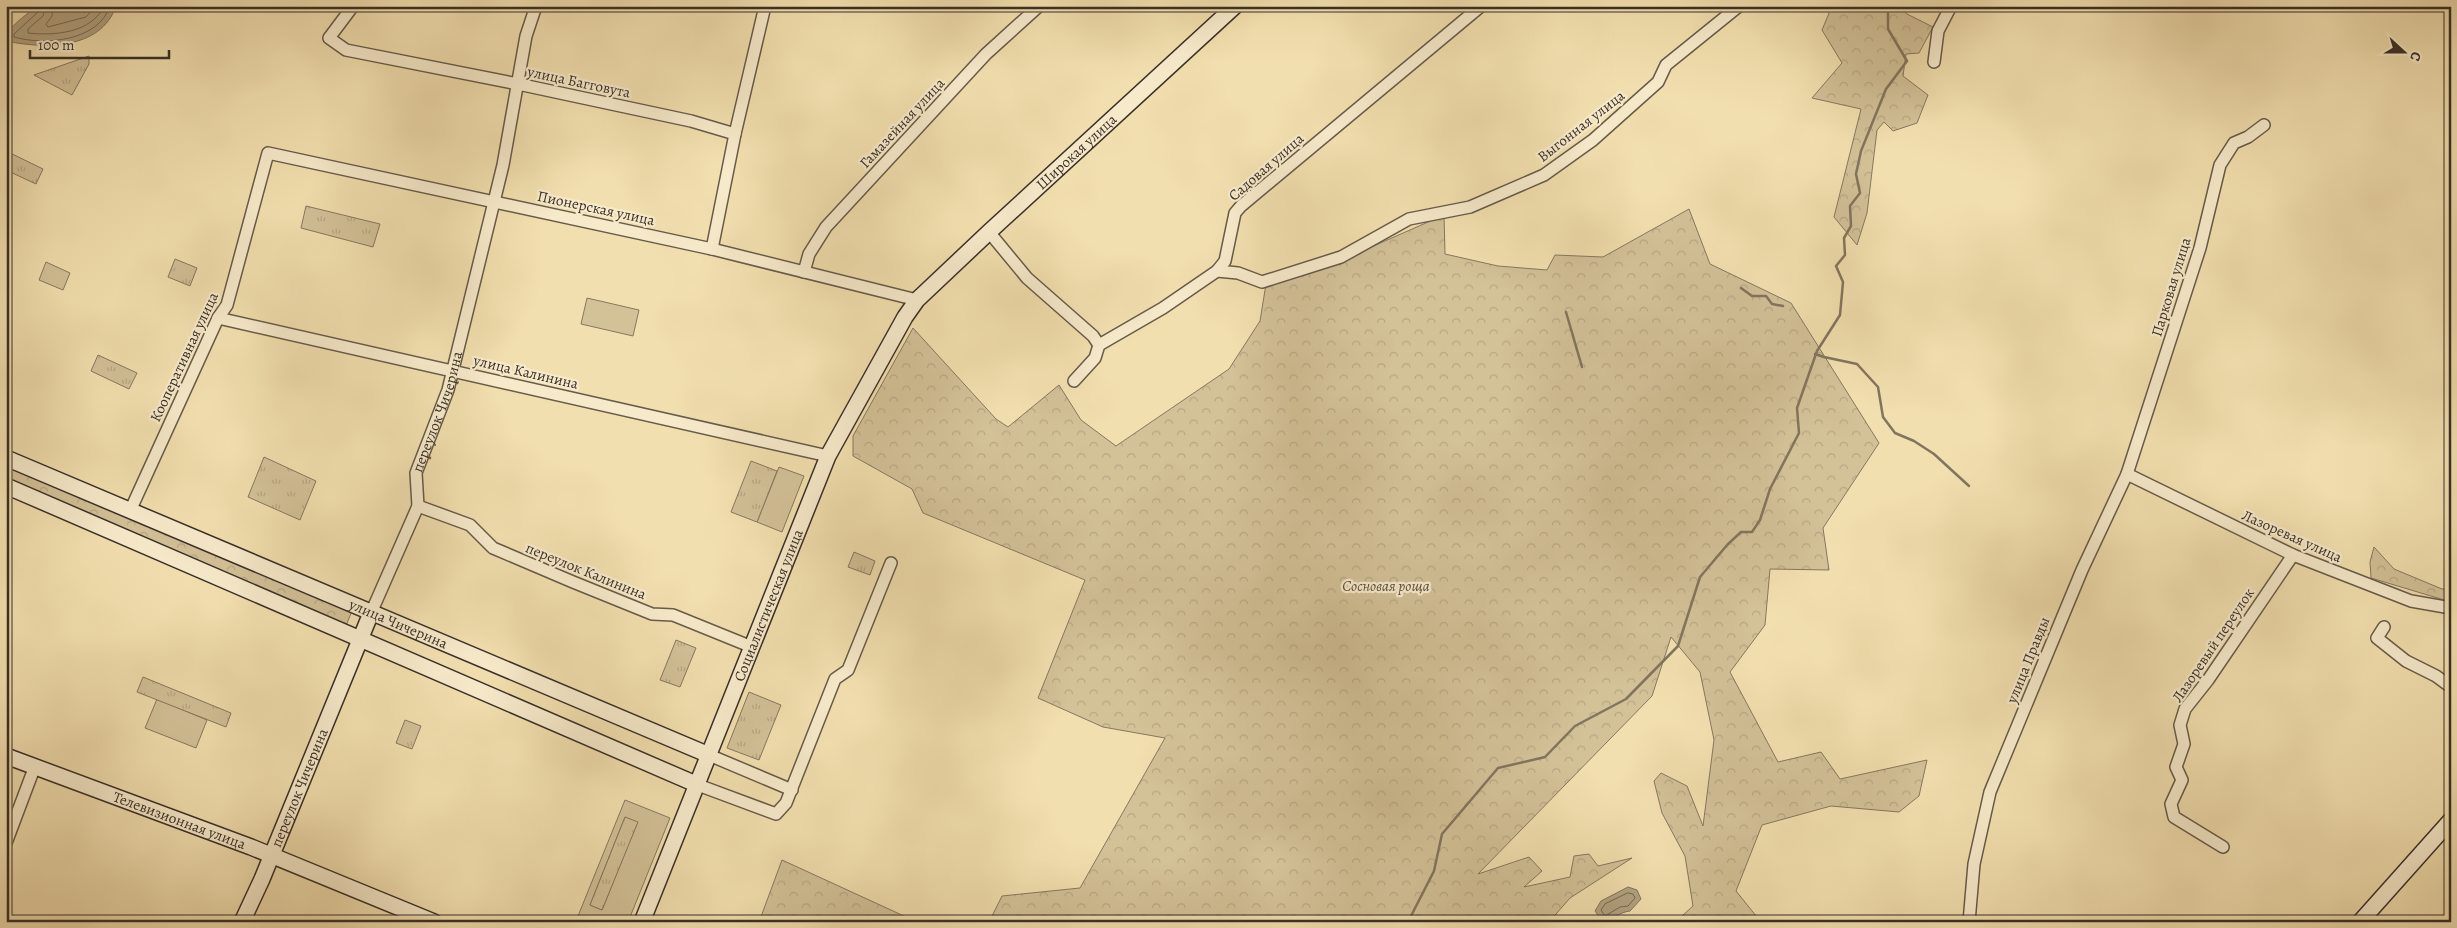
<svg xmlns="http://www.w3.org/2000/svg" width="2457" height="928" viewBox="0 0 2457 928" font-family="Alegreya,serif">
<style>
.grass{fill:#d3c198;stroke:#867860;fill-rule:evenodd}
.forest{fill:url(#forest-crowns);stroke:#867860}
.park{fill:url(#park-tufts);stroke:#867860}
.water{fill:#b3a381;stroke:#82755d}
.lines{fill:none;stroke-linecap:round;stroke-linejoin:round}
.shore{stroke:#766954;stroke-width:1}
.stream{stroke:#82755d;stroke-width:2.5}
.street-casing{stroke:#675b49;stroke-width:14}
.secondary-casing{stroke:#392f27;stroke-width:18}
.street{stroke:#f7eacb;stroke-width:11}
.secondary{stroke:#f7eacb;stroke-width:15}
.labels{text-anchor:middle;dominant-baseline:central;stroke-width:4.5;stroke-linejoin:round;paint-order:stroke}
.street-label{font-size:15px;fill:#392f27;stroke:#f7eacb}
.park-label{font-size:15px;font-style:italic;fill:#584c3e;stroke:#f7eacb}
</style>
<defs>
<pattern id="forest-crowns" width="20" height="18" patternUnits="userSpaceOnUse" patternTransform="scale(1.25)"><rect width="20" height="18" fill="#d3c198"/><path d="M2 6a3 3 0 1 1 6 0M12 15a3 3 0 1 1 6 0" fill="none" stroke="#b6a683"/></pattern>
<pattern id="park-tufts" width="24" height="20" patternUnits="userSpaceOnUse" patternTransform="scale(1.25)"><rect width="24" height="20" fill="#d3c198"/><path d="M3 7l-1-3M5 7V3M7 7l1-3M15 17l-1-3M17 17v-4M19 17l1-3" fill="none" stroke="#b6a683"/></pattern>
</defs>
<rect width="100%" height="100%" fill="#f2dfaf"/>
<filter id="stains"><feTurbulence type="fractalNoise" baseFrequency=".004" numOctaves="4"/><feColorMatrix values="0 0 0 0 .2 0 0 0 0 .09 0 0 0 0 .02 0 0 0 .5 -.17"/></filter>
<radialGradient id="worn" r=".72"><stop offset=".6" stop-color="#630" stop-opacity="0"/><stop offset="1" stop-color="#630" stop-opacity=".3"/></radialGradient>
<g class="grass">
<path d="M46,262L70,273L63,290L39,280Z"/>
<path d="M587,298L639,310L633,336L581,324Z"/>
<path d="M779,467L804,476L782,532L757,522Z"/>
<path d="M157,699L207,720L196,748L145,728Z"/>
<path d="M625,800L670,818L628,922H592L578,916ZM625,817L637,823L602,910L590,905Z"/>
</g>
<g class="forest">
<path d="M1832,6H1900L1907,14L1933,27L1919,53L1906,54L1903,76L1928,95L1917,123L1893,131L1884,122L1877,130L1867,213L1857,245L1834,217L1861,109L1812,98L1842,63L1822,30Z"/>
<path d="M1689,209L1710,264L1791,303L1879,443L1823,528L1829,570L1770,569L1765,625L1730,672L1778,762L1821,752L1840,779L1927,760L1919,796L1899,812L1831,806L1762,825L1736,891L1761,922H1684L1682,916L1693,906L1685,856L1662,813L1654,781L1661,773L1687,786L1703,826L1714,740L1700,672L1671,637L1652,696L1478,874L1529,857L1542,871L1524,887L1570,877L1574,856L1589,854L1598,866L1632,858L1570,898L1549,922H989L1002,896L1080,888L1165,738L1103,727L1038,698L1085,580L923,513L912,489L853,456V436L913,328L996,419L1008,427L1059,385L1081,420L1116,446L1229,369L1260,321L1266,284L1344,259L1444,215L1445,254L1498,266L1547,270L1555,255L1603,257Z"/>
<path d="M6,457L354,606L343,633L6,487Z"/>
<path d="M2374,547L2394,569L2442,589H2451V602L2371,578L2370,562Z"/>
<path d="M782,860L917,922H759Z"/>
</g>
<g class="park">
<path d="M89,56V64L72,95L34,75Z"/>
<path d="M6,151L43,169L36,184L6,170Z"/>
<path d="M306,206L380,224L373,247L301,228Z"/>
<path d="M175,259L197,268L190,286L168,277Z"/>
<path d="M98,355L137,373L129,389L91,371Z"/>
<path d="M264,457L316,481L300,520L248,497Z"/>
<path d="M751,461L777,471L757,522L731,512Z"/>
<path d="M854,552L875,561L870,575L848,567Z"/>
<path d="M676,640L696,648L680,687L660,680Z"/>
<path d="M143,677L231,713L226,727L137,692Z"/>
<path d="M749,692L781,705L759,760L727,748Z"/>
<path d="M405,720L421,726L412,749L396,743Z"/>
<path d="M625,817L638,822L602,910L590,905Z"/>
</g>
<g class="water">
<path d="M37,6H116C101,50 44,49 6,41C6,27 27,15 37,6Z"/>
<path d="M1628,887L1637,890L1641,899L1630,911C1620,912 1613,919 1603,922L1595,911L1601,901Z"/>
</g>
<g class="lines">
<g class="shore">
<path d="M40,6L38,12L14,34V37C45,46 99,41 110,6"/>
<path d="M46,6L43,16L28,29V33C54,36 92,33 104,6"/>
<path d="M53,6L52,16L46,24L48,27L86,17L96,6"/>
<path d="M1628,893L1633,894L1635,898L1628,906L1620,907L1605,916L1601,910L1605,904Z"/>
</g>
<g class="stream">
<path d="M1741,288L1752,296H1766L1772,304L1783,306"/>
<path d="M1566,312L1582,367"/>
<path d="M1815,354L1824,357L1857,364L1878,387L1883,417L1895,433L1914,441L1934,454L1969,486"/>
<path d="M1402,922L1411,916L1434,871L1442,834L1498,768L1545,757L1575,726L1626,699L1678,646L1700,577L1728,544L1741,532H1752L1760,520L1770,489L1799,433L1797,408L1817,351L1840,315L1843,282L1836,266L1845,255L1844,238L1851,226L1850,206L1860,193L1856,174L1861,151L1886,89L1907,61L1888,29V6"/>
</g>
<defs>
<g id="street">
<path d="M353,6L329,38L346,50L518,84L691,121L735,134"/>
<path d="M1934,62L1938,31L1951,6"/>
<path d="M989,232L1027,278L1093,336L1099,345"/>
<path d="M712,249L735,134L765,6"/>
<path d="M1217,271L1238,273L1262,282L1341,257L1409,219L1470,207L1544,175L1593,140L1658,82L1666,65L1739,6"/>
<path d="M804,272L809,254L826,227L986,54L1039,6"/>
<path d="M218,318L828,456"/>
<path d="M1074,381L1095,358L1099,345L1163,308L1217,271L1225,261L1235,213L1241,206L1481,6"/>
<path d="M2127,474L2293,555L2411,601L2451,608"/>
<path d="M418,506L470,525L493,548L573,582L652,614L673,615L752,647"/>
<path d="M130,511L218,318L227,305L268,153L712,249L917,300"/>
<path id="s1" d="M371,613L418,506L416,473L448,390L503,165L526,36L536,6"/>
<path d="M2384,627L2377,638L2406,661L2436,676L2451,687"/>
<path d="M709,755L792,790"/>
<path d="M698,785L776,814L786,803L835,679L848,670L891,563"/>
<path d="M6,843L35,766"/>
<path d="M2223,847L2174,817L2171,804L2182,780L2176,767L2184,744L2180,725L2185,709L2208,680L2293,555"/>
<path d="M1969,922L1974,864L1990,792L2082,570L2127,474L2200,248L2220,165L2234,143L2248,137L2264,125"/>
</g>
<g id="secondary">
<path id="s2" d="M6,458L709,755"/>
<path d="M6,486L698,785"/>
<path id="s3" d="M6,756L251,847L434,922"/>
<path id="s4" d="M242,922L262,879L371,613"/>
<path id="s5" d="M642,922L828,456L905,317L917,300L989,232L1235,6"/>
<path d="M2360,922L2451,820"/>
</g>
</defs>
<use href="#street" class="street-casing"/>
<use href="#secondary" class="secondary-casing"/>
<use href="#street" class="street"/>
<use href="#secondary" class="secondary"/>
</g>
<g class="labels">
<g class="street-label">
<text transform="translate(579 82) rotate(12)">улица Багговута</text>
<text transform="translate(902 123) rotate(-47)">Гамазейная улица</text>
<text transform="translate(1581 126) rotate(-38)">Выгонная улица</text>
<text stroke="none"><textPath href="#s5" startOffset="899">Широкая улица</textPath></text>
<text transform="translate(1266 167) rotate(-41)">Садовая улица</text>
<text transform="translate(596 208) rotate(12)">Пионерская улица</text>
<text transform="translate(2171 287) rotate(-73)">Парковая улица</text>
<text transform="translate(184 357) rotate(-65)">Кооперативная улица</text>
<text transform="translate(526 372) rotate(13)">улица Калинина</text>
<text stroke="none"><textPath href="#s1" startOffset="215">переулок Чичерина</textPath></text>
<text transform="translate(2292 536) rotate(24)">Лазоревая улица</text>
<text transform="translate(586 571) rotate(22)">переулок Калинина</text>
<text stroke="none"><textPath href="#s5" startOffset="341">Социалистическая улица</textPath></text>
<text stroke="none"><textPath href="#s2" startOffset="426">улица Чичерина</textPath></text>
<text transform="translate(2213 645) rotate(-56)">Лазоревый переулок</text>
<text transform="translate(2028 660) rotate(-68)">улица Правды</text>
<text stroke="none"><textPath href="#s4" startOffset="146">переулок Чичерина</textPath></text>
<text stroke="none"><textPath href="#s3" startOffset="185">Телевизионная улица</textPath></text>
</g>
<g class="park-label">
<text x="1386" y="586">Сосновая роща</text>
</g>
</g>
<rect width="2457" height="928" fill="none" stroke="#f2dfaf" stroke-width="25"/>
<rect x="8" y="8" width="2442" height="913" fill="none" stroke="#392f27" stroke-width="2.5"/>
<rect x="12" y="12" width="2432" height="903" fill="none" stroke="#392f27"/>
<g transform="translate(2404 52) rotate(111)" stroke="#f7eacb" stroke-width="4" paint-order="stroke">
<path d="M0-4L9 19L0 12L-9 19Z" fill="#392f27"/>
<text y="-8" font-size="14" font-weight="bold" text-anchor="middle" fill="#392f27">С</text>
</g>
<path d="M30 50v8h139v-8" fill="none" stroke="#392f27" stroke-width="2.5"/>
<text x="38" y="50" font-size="15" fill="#392f27" stroke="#f7eacb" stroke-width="4" paint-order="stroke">100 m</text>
<rect width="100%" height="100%" filter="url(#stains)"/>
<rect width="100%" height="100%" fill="url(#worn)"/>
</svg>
